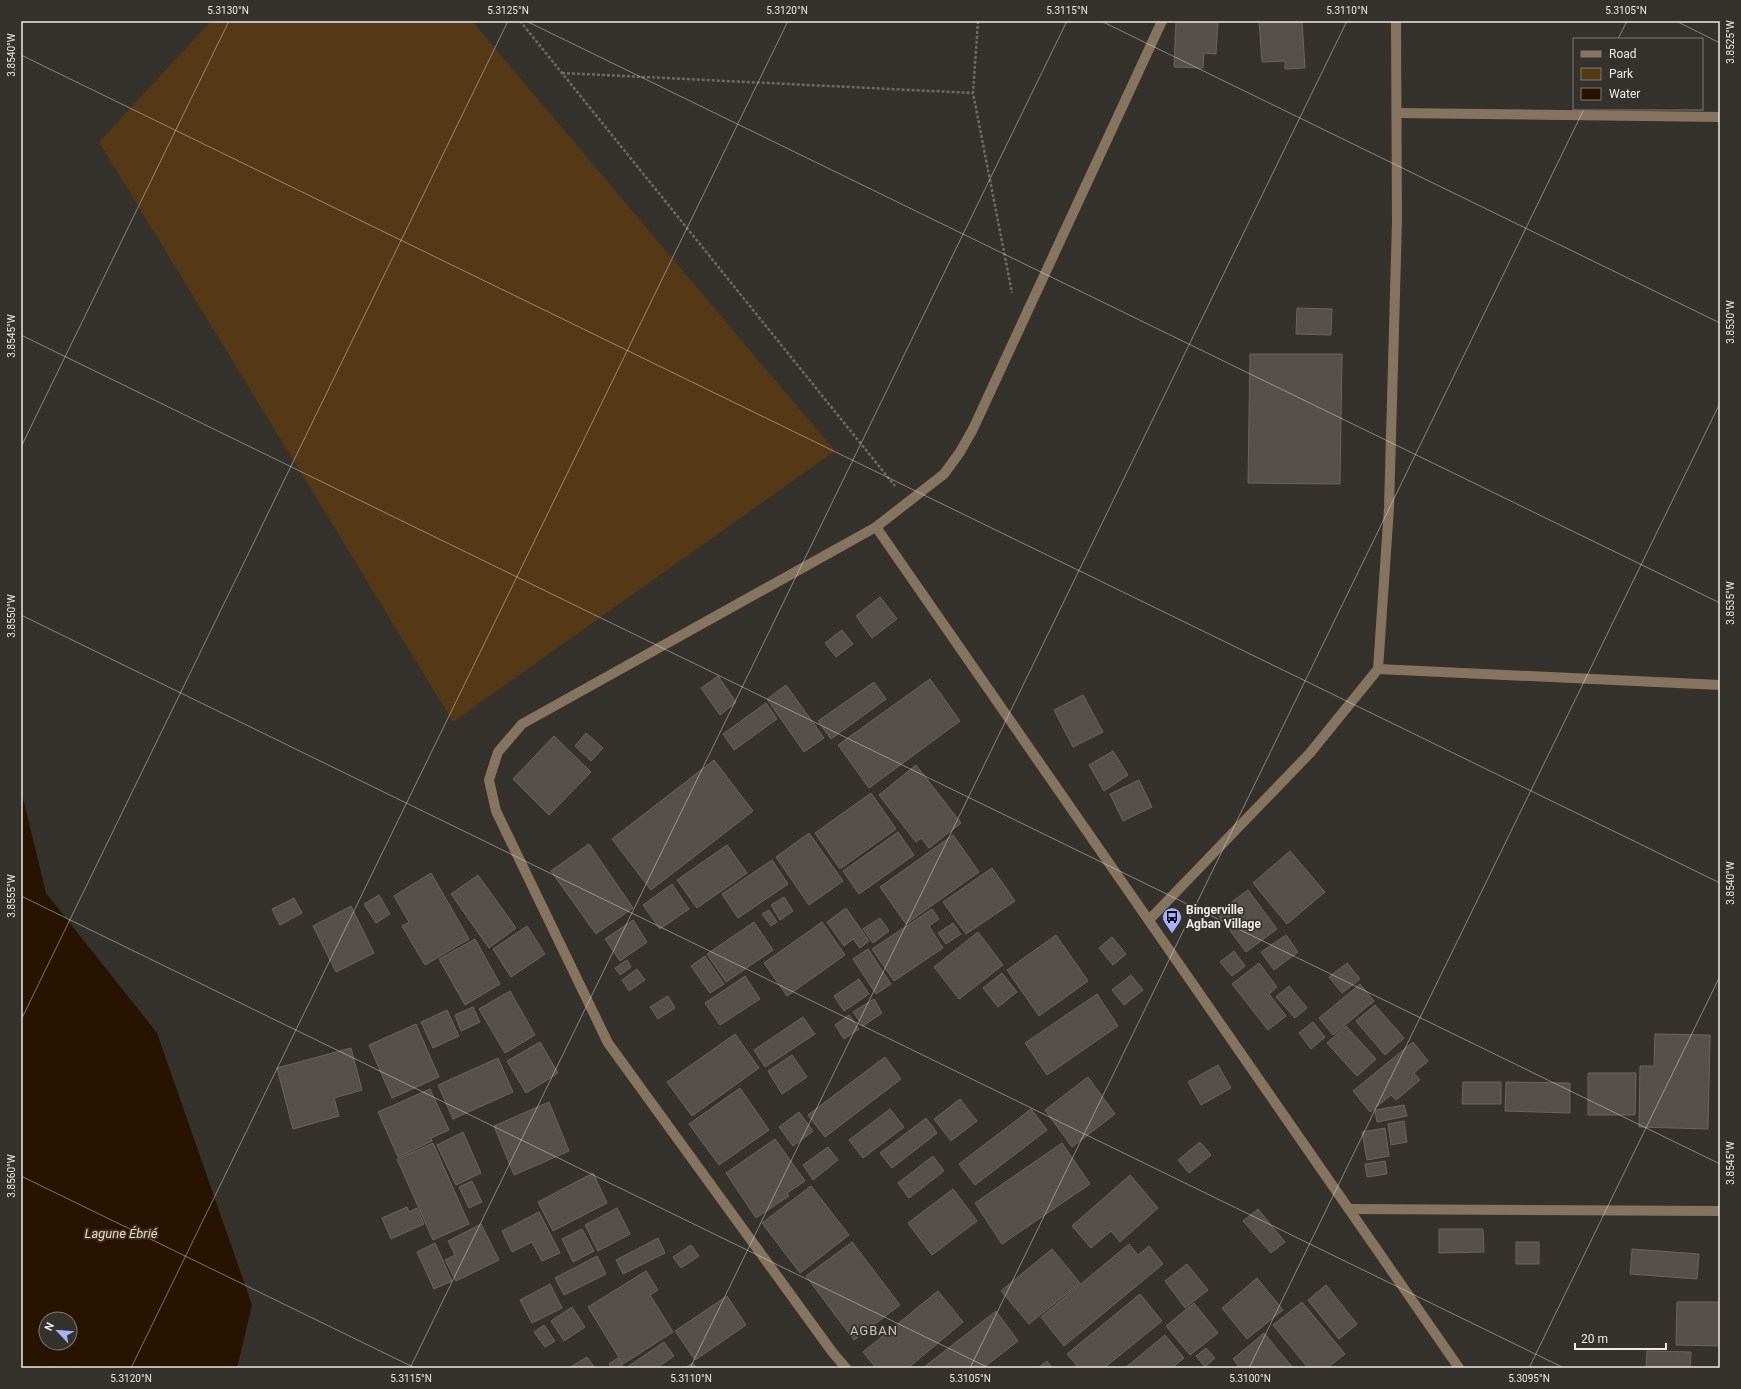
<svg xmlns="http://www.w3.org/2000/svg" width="1741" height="1389" viewBox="0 0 1741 1389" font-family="Roboto,sans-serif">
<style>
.green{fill:#553815}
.water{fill:#271300;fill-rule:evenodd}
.building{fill:#55504c;stroke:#6a6560}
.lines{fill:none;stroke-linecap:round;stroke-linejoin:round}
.path{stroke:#6e6a66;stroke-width:2.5;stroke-dasharray:3 2;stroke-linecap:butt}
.minor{stroke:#877460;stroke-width:10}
.ticks{fill:none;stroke:#edeae7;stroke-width:1;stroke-opacity:0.45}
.labels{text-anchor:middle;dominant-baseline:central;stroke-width:3.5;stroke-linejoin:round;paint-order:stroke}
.poi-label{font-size:12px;font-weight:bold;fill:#edeae7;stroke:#35312c;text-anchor:start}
.water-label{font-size:13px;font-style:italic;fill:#fdd5ac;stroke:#35312c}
.neighbourhood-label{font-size:13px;letter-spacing:1px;fill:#c5c0ba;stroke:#35312c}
.neatline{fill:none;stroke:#edeae7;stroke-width:1.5}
.ticks-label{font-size:10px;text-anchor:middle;fill:#edeae7}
</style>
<rect width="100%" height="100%" fill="#35312c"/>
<path class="green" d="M211,21H472L835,451L453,722L99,142Z"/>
<path class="water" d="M21,790L46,893L157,1033L252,1305L237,1368H21ZM46,1319H70V1343H46Z"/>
<g class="building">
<path d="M1176,21H1218L1216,54L1204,53L1203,68L1174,67Z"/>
<path d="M1259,21H1302L1305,68L1285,69V61L1262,62Z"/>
<path d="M1297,308L1332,309L1331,335L1296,334Z"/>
<path d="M1250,354H1342L1340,484L1248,483Z"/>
<path d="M880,597L897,619L872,638L856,616Z"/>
<path d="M842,630L853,644L836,657L825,643Z"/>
<path d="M718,676L736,702L720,715L701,688Z"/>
<path d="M930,679L960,721L869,788L838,745Z"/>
<path d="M874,682L886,699L831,739L818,721Z"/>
<path d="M786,685L824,738L804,752L767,699Z"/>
<path d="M1083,695L1103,732L1073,747L1054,710Z"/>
<path d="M766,703L777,719L734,750L723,734Z"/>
<path d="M586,733L603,748L591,761L575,746Z"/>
<path d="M554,736L591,772L549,815L513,779Z"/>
<path d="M1113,751L1128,775L1104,791L1089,765Z"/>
<path d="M714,760L753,811L651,890L612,839Z"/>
<path d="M916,765L961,823L929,848L921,838L916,842L879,795Z"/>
<path d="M1139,780L1152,807L1123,821L1110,794Z"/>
<path d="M871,793L896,829L840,869L815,833Z"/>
<path d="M898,832L914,855L859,894L843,871Z"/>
<path d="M809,833L843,881L809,905L776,857Z"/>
<path d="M953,835L979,872L906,924L880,887Z"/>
<path d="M589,844L633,908L596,934L551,871Z"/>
<path d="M727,845L747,873L697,908L677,880Z"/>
<path d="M1290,851L1325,892L1287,924L1253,883Z"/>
<path d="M772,860L788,884L738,918L722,894Z"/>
<path d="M992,868L1015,901L966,934L943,902Z"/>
<path d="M431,873L469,939L425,965L402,926L409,922L394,896Z"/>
<path d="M478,875L516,928L489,948L451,894Z"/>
<path d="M672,884L689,909L660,929L643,905Z"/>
<path d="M1248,890L1277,929L1246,952L1217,913Z"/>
<path d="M379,895L390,914L376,923L364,904Z"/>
<path d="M784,897L793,911L780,920L771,905Z"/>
<path d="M294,898L302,913L280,925L272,909Z"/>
<path d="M351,906L374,953L336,972L313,926Z"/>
<path d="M846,908L869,941L860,948L853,939L844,946L827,922Z"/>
<path d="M932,909L939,919L929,926L943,948L894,981L872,949Z"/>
<path d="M769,910L777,922L771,926L762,914Z"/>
<path d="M880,918L889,931L873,943L863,929Z"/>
<path d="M633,920L647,942L620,961L605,939Z"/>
<path d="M754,922L773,950L726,982L707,954Z"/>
<path d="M822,922L845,955L787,996L764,963Z"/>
<path d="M953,923L961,934L946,944L938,933Z"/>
<path d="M527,926L545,954L511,977L493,949Z"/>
<path d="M978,932L1003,965L959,999L934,967Z"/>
<path d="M1056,935L1088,981L1039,1016L1007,970Z"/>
<path d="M1286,935L1298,952L1274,970L1261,952Z"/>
<path d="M1112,937L1126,954L1113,965L1099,948Z"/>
<path d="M475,939L500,984L465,1005L439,959Z"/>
<path d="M868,949L891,984L876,994L853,959Z"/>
<path d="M1234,951L1245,966L1232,976L1220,962Z"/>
<path d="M705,956L724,984L710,993L691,966Z"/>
<path d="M627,960L631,967L620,975L615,968Z"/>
<path d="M1259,963L1277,987L1269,994L1286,1016L1268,1030L1232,984Z"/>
<path d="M1347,963L1360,979L1342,993L1329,977Z"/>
<path d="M637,969L645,980L629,991L622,980Z"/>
<path d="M1002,973L1017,992L998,1007L983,988Z"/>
<path d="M1131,975L1143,990L1124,1005L1112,990Z"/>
<path d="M745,976L760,999L720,1025L705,1003Z"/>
<path d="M859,979L869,994L844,1011L834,996Z"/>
<path d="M1360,984L1374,1001L1333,1035L1319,1018Z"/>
<path d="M1289,986L1307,1008L1295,1018L1276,997Z"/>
<path d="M510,991L535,1035L505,1053L479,1009Z"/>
<path d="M1097,994L1118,1026L1047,1075L1025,1043Z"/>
<path d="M668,996L675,1008L658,1019L650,1007Z"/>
<path d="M874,999L882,1013L863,1026L853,1012Z"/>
<path d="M1375,1005L1404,1038L1385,1055L1356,1021Z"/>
<path d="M473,1007L480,1022L461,1031L455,1015Z"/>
<path d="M447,1010L459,1036L433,1048L421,1022Z"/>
<path d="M849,1015L859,1029L844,1039L835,1025Z"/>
<path d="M803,1017L815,1034L765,1067L754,1050Z"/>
<path d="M1313,1022L1325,1037L1311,1049L1299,1033Z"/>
<path d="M416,1024L439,1077L392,1098L369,1045Z"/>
<path d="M1346,1026L1376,1059L1357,1076L1327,1043Z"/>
<path d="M735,1034L759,1068L692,1116L667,1082Z"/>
<path d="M1655,1034L1710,1035L1708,1129L1639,1127L1640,1066H1654Z"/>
<path d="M540,1042L558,1073L526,1093L507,1061Z"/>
<path d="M1413,1042L1428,1061L1414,1073L1420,1080L1396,1100L1391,1095L1370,1112L1353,1091Z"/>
<path d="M351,1048L362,1090L334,1098L339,1116L293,1129L277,1068Z"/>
<path d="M792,1055L807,1077L782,1094L768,1071Z"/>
<path d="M885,1057L901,1079L825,1137L808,1115Z"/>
<path d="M498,1058L513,1092L453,1119L438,1085Z"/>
<path d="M1218,1065L1231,1088L1201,1105L1188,1082Z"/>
<path d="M1588,1073H1636L1635,1115H1588Z"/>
<path d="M1088,1077L1115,1114L1072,1147L1045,1110Z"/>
<path d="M1463,1082H1501V1104H1462Z"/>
<path d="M1506,1082L1570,1083V1113L1505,1111Z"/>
<path d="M740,1088L769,1130L719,1165L689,1124Z"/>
<path d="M430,1089L449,1130L431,1138L432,1141L398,1157L378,1112Z"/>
<path d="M960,1099L977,1121L951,1141L934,1119Z"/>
<path d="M549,1102L569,1151L514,1175L494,1126Z"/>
<path d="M1404,1105L1407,1116L1377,1122L1375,1110Z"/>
<path d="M890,1109L904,1127L863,1158L849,1140Z"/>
<path d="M1031,1109L1047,1130L975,1185L959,1164Z"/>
<path d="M799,1112L813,1131L793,1146L779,1127Z"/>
<path d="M926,1118L937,1133L892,1168L880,1153Z"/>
<path d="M1404,1121L1407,1142L1391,1145L1388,1124Z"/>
<path d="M1385,1128L1389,1156L1367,1160L1362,1132Z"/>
<path d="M463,1132L481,1173L456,1185L437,1145Z"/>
<path d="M775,1139L805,1181L787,1193L789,1196L756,1218L726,1173Z"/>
<path d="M1200,1142L1211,1155L1189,1173L1178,1160Z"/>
<path d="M433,1143L469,1224L433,1240L397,1159Z"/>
<path d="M1062,1143L1090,1184L1002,1244L975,1203Z"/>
<path d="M828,1147L838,1160L813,1180L803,1165Z"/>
<path d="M933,1156L944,1171L909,1198L898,1183Z"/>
<path d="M1385,1161L1387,1174L1367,1177L1365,1164Z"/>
<path d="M593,1173L607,1203L553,1231L538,1202Z"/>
<path d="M1130,1175L1158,1208L1120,1242L1111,1231L1091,1248L1072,1226Z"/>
<path d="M472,1181L482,1202L469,1208L459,1187Z"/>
<path d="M811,1186L849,1235L800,1273L762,1223Z"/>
<path d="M953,1189L977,1221L932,1255L908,1223Z"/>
<path d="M407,1207L409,1212L417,1208L424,1224L391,1239L382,1218Z"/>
<path d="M617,1208L630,1234L598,1251L585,1225Z"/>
<path d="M1258,1209L1285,1242L1271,1253L1243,1221Z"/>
<path d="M539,1212L560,1253L542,1261L532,1242L512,1252L502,1231Z"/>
<path d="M481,1224L499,1260L456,1281L445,1260L455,1255L448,1241Z"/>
<path d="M582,1229L594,1251L573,1262L562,1239Z"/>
<path d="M1439,1229H1483L1484,1252L1439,1253Z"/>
<path d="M658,1238L665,1253L623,1274L616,1260Z"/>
<path d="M852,1242L900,1305L854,1340L806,1276Z"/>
<rect x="1516" y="1242" width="23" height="22"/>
<path d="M435,1243L452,1281L434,1289L417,1252Z"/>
<path d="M1129,1244L1138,1255L1149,1246L1163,1264L1064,1346L1041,1317Z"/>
<path d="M691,1245L699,1256L681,1268L673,1257Z"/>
<path d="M1052,1249L1080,1283L1029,1324L1001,1291Z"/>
<path d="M1632,1249L1699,1254L1697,1279L1630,1274Z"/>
<path d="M597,1256L606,1274L564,1295L555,1278Z"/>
<path d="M1187,1264L1208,1290L1185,1308L1165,1281Z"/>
<path d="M646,1271L658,1290L650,1295L673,1332L623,1364L588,1307Z"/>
<path d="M1257,1278L1283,1310L1247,1339L1222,1308Z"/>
<path d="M550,1284L562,1308L532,1323L520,1300Z"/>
<path d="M1326,1285L1357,1324L1339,1339L1308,1300Z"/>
<path d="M938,1291L963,1322L908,1368H876L863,1352Z"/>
<path d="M1140,1294L1162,1321L1104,1368H1079L1067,1354Z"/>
<path d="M727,1296L746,1325L695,1360L675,1331Z"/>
<path d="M1302,1302L1345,1354L1327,1368H1308L1273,1325Z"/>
<path d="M1677,1302H1720V1346L1676,1345Z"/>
<path d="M1194,1303L1218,1333L1190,1355L1166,1326Z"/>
<path d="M572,1307L585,1327L564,1341L551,1321Z"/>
<path d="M996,1311L1018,1341L983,1368H923Z"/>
<path d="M544,1325L555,1341L545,1347L534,1332Z"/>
<path d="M1264,1333L1293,1368H1240L1233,1359Z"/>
<path d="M1165,1335L1184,1358L1172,1368H1125Z"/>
<path d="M664,1342L674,1356L657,1368H626Z"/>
<path d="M1206,1348L1215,1358L1205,1367L1196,1356Z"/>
<path d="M1647,1351L1691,1352L1690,1368H1646Z"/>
<path d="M587,1357L595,1368H569Z"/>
<path d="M618,1358L624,1368H612L609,1364Z"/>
<path d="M1047,1361L1052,1368H1038Z"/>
<path d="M693,1363L696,1368H685Z"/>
</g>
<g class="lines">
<g class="path">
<path d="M520,21L895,486"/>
<path d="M978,21L973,93L1012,293"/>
<path d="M562,73L973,93"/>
</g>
<g class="minor">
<path d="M1397,113L1720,117"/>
<path d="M876,527L1459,1368"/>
<path d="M1378,669L1720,685"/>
<path d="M1149,920L1310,753L1378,669L1389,508L1397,221L1396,21"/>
<path d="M1349,1209L1720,1211"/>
<path d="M846,1368L833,1353L608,1043L496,811L489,780L498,752L522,724L876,527L944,474L960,452L973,429L1162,21"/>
</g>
</g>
<path class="ticks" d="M526,21L1720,603M1101,21L1720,323M1676,21L1720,43M1618,39L1627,21M21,55L1720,883M21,335L1720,1164M21,447L229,21M21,615L1564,1368M21,896L989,1368M21,1020L508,21M21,1176L415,1368M131,1368L788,21M410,1368L1067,21M690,1368L1347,21M970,1368L1584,109M1249,1368L1720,403M1529,1368L1720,976"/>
<defs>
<symbol id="bus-pin" viewBox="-11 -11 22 30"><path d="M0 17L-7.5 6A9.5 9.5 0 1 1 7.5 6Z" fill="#a7b1fc" stroke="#35312c"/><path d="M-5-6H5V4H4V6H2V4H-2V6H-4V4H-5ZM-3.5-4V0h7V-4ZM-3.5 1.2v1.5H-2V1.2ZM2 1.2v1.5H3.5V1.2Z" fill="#111"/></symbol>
</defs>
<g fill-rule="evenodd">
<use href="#bus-pin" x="1161" y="906" width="22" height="30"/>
</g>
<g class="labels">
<g class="poi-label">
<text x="1186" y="910">Bingerville<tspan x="1186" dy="14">Agban Village</tspan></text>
</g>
<g class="water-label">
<text x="121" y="1233">Lagune Ébrié</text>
</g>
<g class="neighbourhood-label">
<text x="874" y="1330">AGBAN</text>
</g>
</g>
<rect width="1741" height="1389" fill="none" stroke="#35312c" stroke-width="44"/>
<rect x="1573" y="38" width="130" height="72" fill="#35312c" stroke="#7f7b77"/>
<rect x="1581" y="51" width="20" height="6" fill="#877460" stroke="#7f7b77"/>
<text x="1609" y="58" font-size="12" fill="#edeae7">Road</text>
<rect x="1581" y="68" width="20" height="12" fill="#553815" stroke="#7f7b77"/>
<text x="1609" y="78" font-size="12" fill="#edeae7">Park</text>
<rect x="1581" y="88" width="20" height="12" fill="#271300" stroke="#7f7b77"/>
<text x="1609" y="98" font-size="12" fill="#edeae7">Water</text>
<g transform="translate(58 1331) rotate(296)"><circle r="19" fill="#35312c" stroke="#7f7b77"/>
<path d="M0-3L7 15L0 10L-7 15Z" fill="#a7b1fc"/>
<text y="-6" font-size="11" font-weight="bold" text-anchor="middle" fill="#edeae7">N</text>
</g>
<path d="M1575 1343v6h91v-6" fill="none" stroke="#edeae7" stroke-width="2"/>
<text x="1581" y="1343" font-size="12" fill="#edeae7" stroke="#35312c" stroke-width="3" paint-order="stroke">20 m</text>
<rect x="22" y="22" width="1697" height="1345" class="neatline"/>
<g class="ticks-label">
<text x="228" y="14">5.3130°N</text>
<text x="508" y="14">5.3125°N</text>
<text x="787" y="14">5.3120°N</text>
<text x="1067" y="14">5.3115°N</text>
<text x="1347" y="14">5.3110°N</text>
<text x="1626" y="14">5.3105°N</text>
<text transform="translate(1730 42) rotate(-90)" y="4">3.8525°W</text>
<text transform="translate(11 55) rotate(-90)" y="4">3.8540°W</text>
<text transform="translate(1730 322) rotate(-90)" y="4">3.8530°W</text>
<text transform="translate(11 336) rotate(-90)" y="4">3.8545°W</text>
<text transform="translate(1730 603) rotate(-90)" y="4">3.8535°W</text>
<text transform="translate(11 616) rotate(-90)" y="4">3.8550°W</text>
<text transform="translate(1730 883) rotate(-90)" y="4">3.8540°W</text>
<text transform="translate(11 896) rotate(-90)" y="4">3.8555°W</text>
<text transform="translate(1730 1163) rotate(-90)" y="4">3.8545°W</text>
<text transform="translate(11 1176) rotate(-90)" y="4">3.8560°W</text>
<text x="131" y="1382">5.3120°N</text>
<text x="411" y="1382">5.3115°N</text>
<text x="691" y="1382">5.3110°N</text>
<text x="970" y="1382">5.3105°N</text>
<text x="1250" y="1382">5.3100°N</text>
<text x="1529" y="1382">5.3095°N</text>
</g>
</svg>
